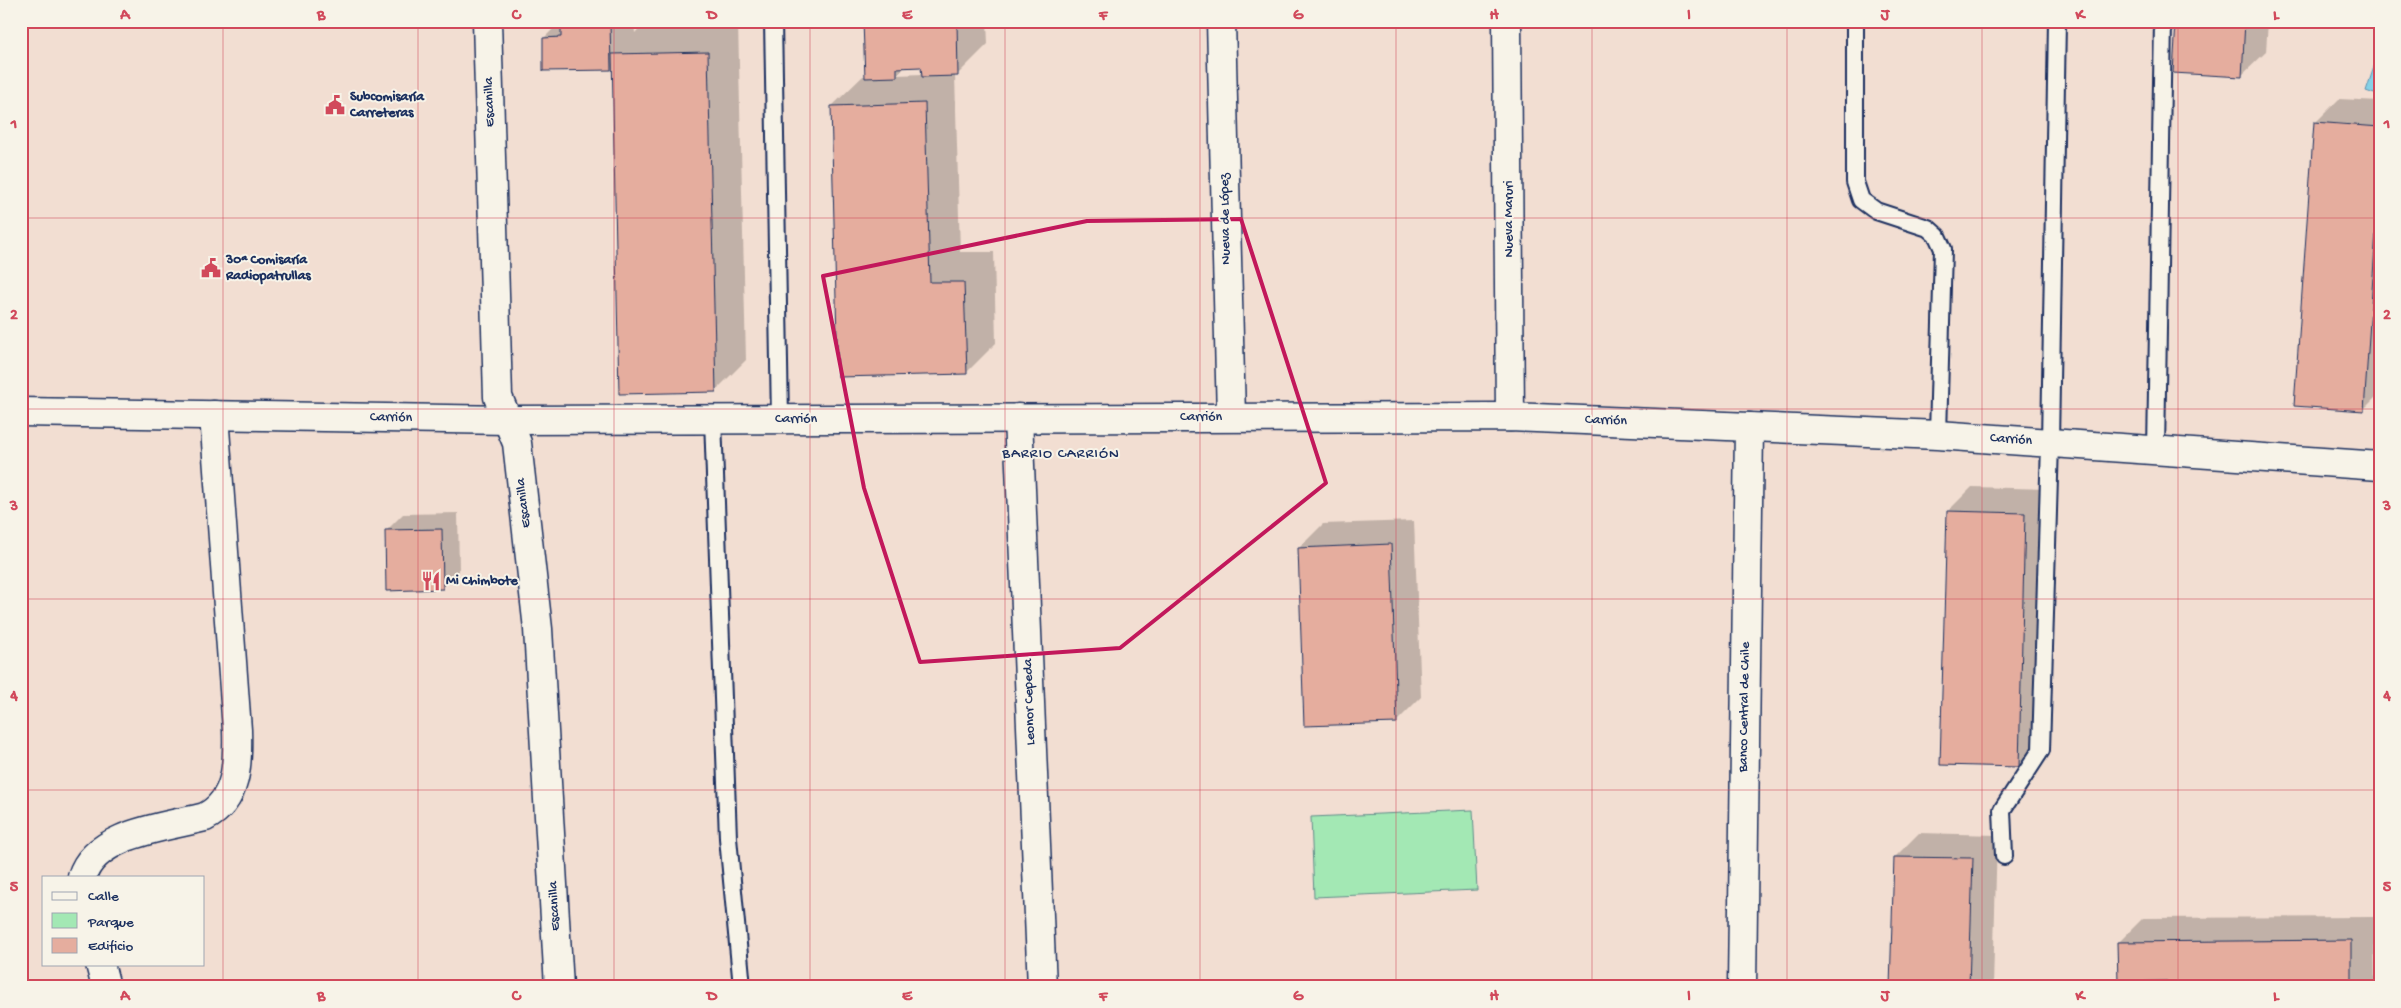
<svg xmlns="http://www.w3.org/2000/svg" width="2401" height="1008" viewBox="0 0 2401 1008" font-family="'Gochi Hand',sans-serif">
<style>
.green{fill:#a3e8b4;stroke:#5f8c89}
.water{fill:#86d1e6;stroke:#5b90b0}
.shadow{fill:#0003;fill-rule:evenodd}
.building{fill:#e5ad9e;stroke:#1b2f5e}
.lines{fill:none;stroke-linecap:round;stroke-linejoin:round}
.service-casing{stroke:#1b2f5e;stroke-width:20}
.minor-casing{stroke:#1b2f5e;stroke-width:31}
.tertiary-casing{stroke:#1b2f5e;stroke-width:31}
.service{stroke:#f7f3e8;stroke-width:16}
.minor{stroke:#f7f3e8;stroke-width:28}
.tertiary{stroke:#f7f3e8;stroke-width:28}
.marked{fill:none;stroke:#c2185b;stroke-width:4;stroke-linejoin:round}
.grid{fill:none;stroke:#d1495b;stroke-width:1;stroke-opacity:0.55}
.labels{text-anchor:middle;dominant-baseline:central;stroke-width:4;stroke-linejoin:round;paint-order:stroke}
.poi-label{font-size:14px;font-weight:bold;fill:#1b2f5e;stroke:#f7f3e8;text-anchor:start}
.street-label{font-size:14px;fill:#1b2f5e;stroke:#f7f3e8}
.neighbourhood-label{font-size:15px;letter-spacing:1px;fill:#1b2f5e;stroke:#f7f3e8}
.neatline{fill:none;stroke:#d1495b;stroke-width:2}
.grid-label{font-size:16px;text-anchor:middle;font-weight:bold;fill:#d1495b}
</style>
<rect width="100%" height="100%" fill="#f2ded2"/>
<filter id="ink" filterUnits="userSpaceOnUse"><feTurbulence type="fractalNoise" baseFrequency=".02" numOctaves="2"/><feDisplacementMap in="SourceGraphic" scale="10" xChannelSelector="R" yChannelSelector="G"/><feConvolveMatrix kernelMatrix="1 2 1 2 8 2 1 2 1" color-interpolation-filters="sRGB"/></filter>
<g filter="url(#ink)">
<path class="green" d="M1473,810L1477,890L1314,897L1311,817Z"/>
<path class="water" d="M2375,64L2380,65V96L2366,91Z"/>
<g class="shadow">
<path d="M561,21H634L635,33L643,24L738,22L746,360L715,391L613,66L610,69L544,38Z"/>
<path d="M864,21H987L988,44L958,74L955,75L960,252H994L996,343L966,373L832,106L863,76H866ZM923,65V74L897,75L906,66Z"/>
<path d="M2178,21H2268L2266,52L2241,76Z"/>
<path d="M2339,99L2380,101V393L2363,410L2315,123Z"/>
<path d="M1972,487L2049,489L2043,741L2019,765L1948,511Z"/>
<path d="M458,513L459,571L442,588L386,531L403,514Z"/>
<path d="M1414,521L1421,697L1396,722L1299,548L1323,524Z"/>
<path d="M1919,833L1997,835L1993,987H1892L1895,857Z"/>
<path d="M2374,917L2375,987H2168V980L2119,942L2143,918Z"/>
</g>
<g class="building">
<path d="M561,21H610L611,70L543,71V38L561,37Z"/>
<path d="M863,21H957L958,76L922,77L921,67L897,68V77L865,78Z"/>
<path d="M2176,21H2245L2242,77L2173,73Z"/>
<path d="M708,52L716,392L619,394L612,54Z"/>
<path d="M925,103L930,282H964L967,374L838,377L831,106Z"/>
<path d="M2314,122L2380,127V171L2364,411L2294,406Z"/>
<path d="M1947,511L2025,513L2019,767L1940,765Z"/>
<path d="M442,529L443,589L386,591L385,530Z"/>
<path d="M1391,544L1397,723L1304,726L1298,548Z"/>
<path d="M1894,857L1973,858L1969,987H1890Z"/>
<path d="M2351,940V987H2167V981L2118,982L2117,942Z"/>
</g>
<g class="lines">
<defs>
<g id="service">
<path d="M773,21L780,419"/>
<path d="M1855,21V182L1861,200L1876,211L1928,228L1937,236L1943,249L1938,435"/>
<path d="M713,419L728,838L742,987"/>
<path d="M2156,451L2163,21"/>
<path d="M2004,856L2002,810L2041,750L2050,443L2057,21"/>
</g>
<g id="minor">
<path d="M1221,21L1231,417"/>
<path d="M1507,21L1510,417"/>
<path d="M21,412L508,420L1510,417L1938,435L2380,466"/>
<path d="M1018,418L1042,987"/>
<path d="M82,877C95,833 167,827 205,817C238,800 238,763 237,730L214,415"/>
<path d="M100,964L106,987"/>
<path d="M1742,987L1749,427"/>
</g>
<path id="tertiary" d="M487,21L498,397L517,443L538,629L559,987"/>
</defs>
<use href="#service" class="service-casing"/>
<use href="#minor" class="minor-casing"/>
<use href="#tertiary" class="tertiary-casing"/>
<use href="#service" class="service"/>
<use href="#minor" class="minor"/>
<use href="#tertiary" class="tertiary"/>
</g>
</g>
<path class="marked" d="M1241,219L1326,483L1120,648L920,662L864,488L823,276L1087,221Z"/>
<path class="grid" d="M223,21V987M418,21V987M614,21V987M810,21V987M1005,21V987M1200,21V987M1396,21V987M1592,21V987M1787,21V987M1982,21V987M2178,21V987M21,218H2380M21,409H2380M21,599H2380M21,790H2380"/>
<defs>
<symbol id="civic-bare" viewBox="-9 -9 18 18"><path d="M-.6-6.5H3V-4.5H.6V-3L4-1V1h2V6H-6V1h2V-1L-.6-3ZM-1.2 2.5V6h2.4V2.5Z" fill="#d1495b" stroke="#f7f3e8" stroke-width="2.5" paint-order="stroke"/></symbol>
<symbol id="restaurant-bare" viewBox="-9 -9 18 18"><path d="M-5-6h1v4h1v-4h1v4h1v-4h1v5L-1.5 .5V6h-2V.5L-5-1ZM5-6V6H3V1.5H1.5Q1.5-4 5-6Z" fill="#d1495b" stroke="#f7f3e8" stroke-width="2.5" paint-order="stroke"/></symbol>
</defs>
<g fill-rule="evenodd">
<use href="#civic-bare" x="321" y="91" width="28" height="28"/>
<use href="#civic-bare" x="197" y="254" width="28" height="28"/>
<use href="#restaurant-bare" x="417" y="567" width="28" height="28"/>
</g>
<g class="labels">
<g class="poi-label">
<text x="350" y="97">Subcomisaría<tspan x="350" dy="16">Carreteras</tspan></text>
<text x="226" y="260">30ª Comisaría<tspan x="226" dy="16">Radiopatrullas</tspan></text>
<text x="446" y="581">Mi Chimbote</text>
</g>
<g class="street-label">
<text transform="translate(490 102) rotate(-92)">Escanilla</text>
<text transform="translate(1226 219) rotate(-91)">Nueva de López</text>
<text transform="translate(1509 219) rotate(-90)">Nueva Maruri</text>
<text x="1201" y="417">Carrión</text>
<text transform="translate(391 418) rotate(1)">Carrión</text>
<text x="796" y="419">Carrión</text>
<text transform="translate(1606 421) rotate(2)">Carrión</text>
<text transform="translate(2011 440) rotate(4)">Carrión</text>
<text transform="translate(524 503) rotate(-97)">Escanilla</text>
<text transform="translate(1030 702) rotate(-92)">Leonor Cepeda</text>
<text transform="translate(1745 707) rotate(-89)">Banco Central de Chile</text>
<text transform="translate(555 906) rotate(-93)">Escanilla</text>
</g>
<g class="neighbourhood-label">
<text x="1061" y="454">BARRIO CARRIÓN</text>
</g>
</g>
<rect width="2401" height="1008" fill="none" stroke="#f7f3e8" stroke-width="55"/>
<rect x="42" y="876" width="162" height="90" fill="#f7f3e8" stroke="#9fa5b1"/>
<rect x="52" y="892" width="25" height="8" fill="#f7f3e8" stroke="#9fa5b1"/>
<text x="88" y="900" font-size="15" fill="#1b2f5e">Calle</text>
<rect x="52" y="913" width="25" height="15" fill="#a3e8b4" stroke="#9fa5b1"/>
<text x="88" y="926" font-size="15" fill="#1b2f5e">Parque</text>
<rect x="52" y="938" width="25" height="15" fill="#e5ad9e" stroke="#9fa5b1"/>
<text x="88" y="950" font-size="15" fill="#1b2f5e">Edificio</text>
<rect x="28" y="28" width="2346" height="952" class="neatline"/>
<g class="grid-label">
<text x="125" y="19">A</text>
<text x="321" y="19">B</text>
<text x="516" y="19">C</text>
<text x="712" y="19">D</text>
<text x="907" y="19">E</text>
<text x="1103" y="19">F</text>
<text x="1298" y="19">G</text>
<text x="1494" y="19">H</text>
<text x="1689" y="19">I</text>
<text x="1885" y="19">J</text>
<text x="2080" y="19">K</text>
<text x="2276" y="19">L</text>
<text x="14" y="128">1</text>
<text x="2387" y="128">1</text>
<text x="14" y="319">2</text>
<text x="2387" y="319">2</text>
<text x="14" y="510">3</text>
<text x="2387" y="510">3</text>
<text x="14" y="700">4</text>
<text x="2387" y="700">4</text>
<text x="14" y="891">5</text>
<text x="2387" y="891">5</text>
<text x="125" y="1000">A</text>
<text x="321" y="1000">B</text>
<text x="516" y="1000">C</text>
<text x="712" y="1000">D</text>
<text x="907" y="1000">E</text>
<text x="1103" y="1000">F</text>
<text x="1298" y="1000">G</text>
<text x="1494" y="1000">H</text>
<text x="1689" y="1000">I</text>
<text x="1885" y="1000">J</text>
<text x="2080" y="1000">K</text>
<text x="2276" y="1000">L</text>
</g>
</svg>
